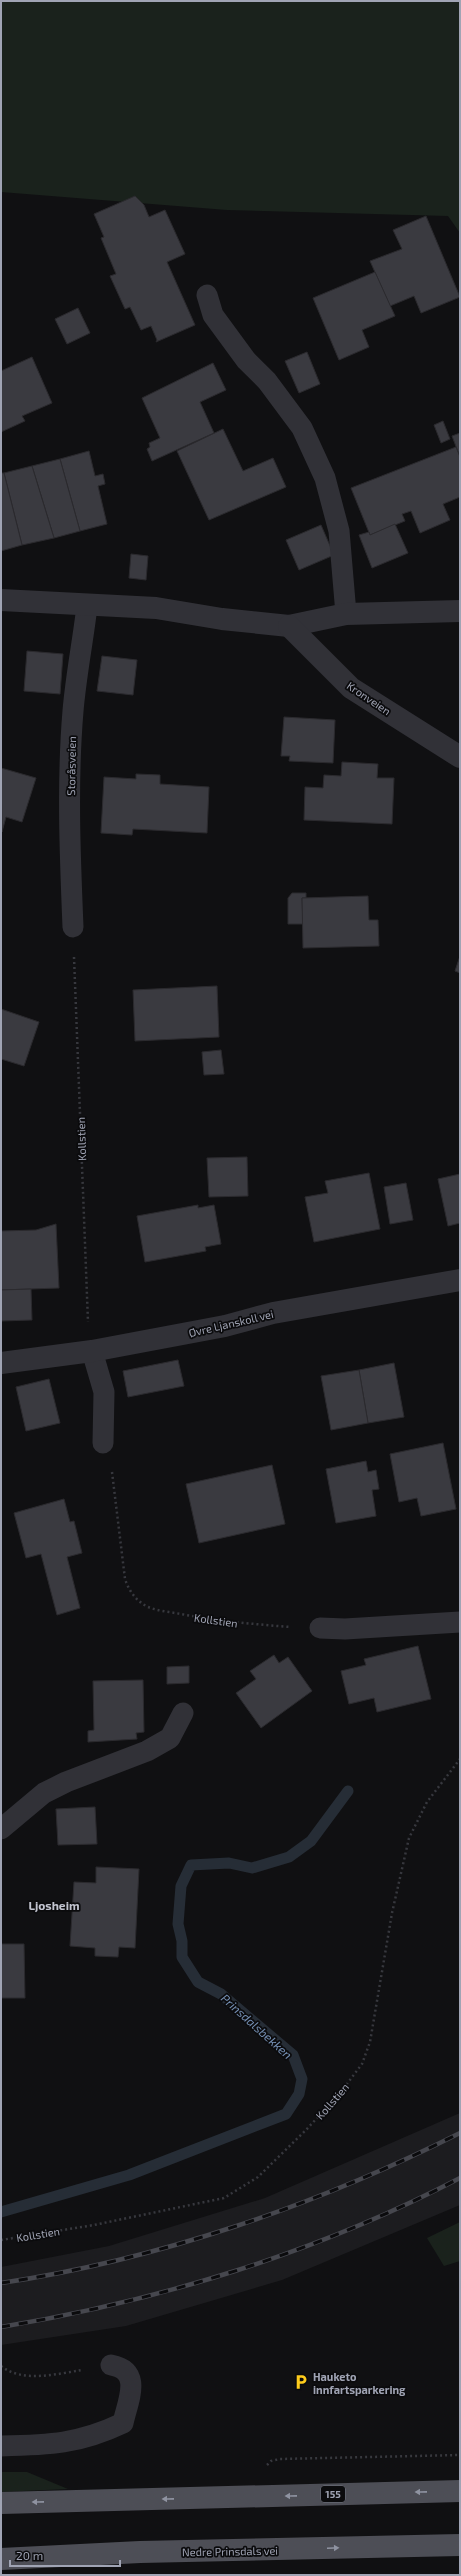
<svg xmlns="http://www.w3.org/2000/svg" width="461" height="2576" viewBox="0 0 461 2576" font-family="'Exo 2',sans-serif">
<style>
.built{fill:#1c1c1f}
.green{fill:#1a221c}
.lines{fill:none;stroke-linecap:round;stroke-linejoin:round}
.stream{stroke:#262d36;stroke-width:11}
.building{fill:#3a3a40;stroke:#2b2a2e}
.path{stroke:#37383e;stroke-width:2.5;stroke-dasharray:2 3;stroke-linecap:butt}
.service{stroke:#313137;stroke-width:21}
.minor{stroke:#313137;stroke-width:22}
.primary{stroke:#4d4e56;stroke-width:22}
.rail-casing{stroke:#46474e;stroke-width:4.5}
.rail{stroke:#0b0b0d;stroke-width:3;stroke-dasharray:9;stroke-linecap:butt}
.oneway{fill:#8f93a1}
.labels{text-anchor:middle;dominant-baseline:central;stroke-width:3.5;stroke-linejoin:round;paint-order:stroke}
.shield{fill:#0b0b0d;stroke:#737682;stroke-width:1}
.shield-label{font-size:10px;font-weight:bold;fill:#a0a4b4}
.street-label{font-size:11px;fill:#a0a4b4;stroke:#0b0b0d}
.poi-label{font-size:11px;font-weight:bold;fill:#a0a4b4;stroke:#0b0b0d;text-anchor:start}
.neighbourhood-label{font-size:12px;font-weight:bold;fill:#c2c4cf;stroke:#0b0b0d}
.water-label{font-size:12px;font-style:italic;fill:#748eb2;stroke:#0b0b0d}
</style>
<rect width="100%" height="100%" fill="#101012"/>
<path class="built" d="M460,2113V2205L282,2280L126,2326L1,2345V2267L109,2246L265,2198Z"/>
<g class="green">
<path d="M1,1H460V233L448,216L227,210L1,192Z"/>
<path d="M460,2222V2261L444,2266L427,2238Z"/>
<path d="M1,2472H27L68,2489L1,2492Z"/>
</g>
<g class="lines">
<path class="stream" d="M1,2212L129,2175L286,2114L299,2094L302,2079L293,2055L221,1994L198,1982L182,1957V1941L178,1924L181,1886L191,1865L229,1863L252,1868L289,1857L311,1841L348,1791"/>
</g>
<g class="building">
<path d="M135,196L144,205L149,217L165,210L185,254L167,262L195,325L156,342L157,340L151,326L141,330L130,307L125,309L110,276L116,274L101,238L104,237L94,214Z"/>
<path d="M426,216L460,297L421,313L414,296L390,306L370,261L402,249L393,230Z"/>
<path d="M375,272L395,316L362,330L369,347L339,360L313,298Z"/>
<path d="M78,308L90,333L67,344L55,319Z"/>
<path d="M307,352L320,384L299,393L285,361Z"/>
<path d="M32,357L52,403L22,416L25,421L1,432V371Z"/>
<path d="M213,363L226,390L200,402L214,433L152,461L147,449L150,447L149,443L160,438L142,398Z"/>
<path d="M443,421L450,439L441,443L434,425Z"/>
<path d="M223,429L243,471L273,458L286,487L209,520L177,451Z"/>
<path d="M460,433V457L452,436Z"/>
<path d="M456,447L460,457V497L443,504L450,520L420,533L411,511L402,514L405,521L370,535L351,488Z"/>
<path d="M89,451L95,476L103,474L105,484L98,486L107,524L80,531L60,459Z"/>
<path d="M60,459L80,531L54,538L32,466Z"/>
<path d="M32,466L54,538L22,545L4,473Z"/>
<path d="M1,473H4L22,545L1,551Z"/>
<path d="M395,524L408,553L372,568L359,535L369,532L370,535Z"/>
<path d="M321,525L334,555L299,570L286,540Z"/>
<path d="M131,554L148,556L146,580L129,578Z"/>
<path d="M27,651L63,654L60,694L24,691Z"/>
<path d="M102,656L137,660L133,695L97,691Z"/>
<path d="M284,717L335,720L333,763L289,761L290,756H281Z"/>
<path d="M342,762L378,764L377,778H394L392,824L304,820L305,787L323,788L324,775L341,776Z"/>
<path d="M1,768L36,778L22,822L6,817L2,832Z"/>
<path d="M136,774L160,775V784L209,787L207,833L133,829L132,835L101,833L104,777L136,779Z"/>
<path d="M292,893H306V898H302L303,924H288V898Z"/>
<path d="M368,896L369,920H378L379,946L303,948L302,898Z"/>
<path d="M460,956V973L455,971Z"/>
<path d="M217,986L219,1037L135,1041L133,990Z"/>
<path d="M1,1009L39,1022L24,1066L1,1059Z"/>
<path d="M221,1050L224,1074L204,1075L202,1052Z"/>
<path d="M247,1157L248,1196L209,1197L207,1158Z"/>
<path d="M369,1173L380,1229L314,1242L305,1197L328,1193L325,1181Z"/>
<path d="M460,1174V1223L448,1226L438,1179Z"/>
<path d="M406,1183L413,1220L390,1224L384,1187Z"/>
<path d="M198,1205V1208L214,1205L221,1244L205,1247L206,1251L145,1262L137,1216Z"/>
<path d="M56,1224L59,1288L1,1290V1231L36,1230Z"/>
<path d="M31,1289L32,1320L1,1321V1290Z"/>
<path d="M178,1360L184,1386L128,1397L123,1371Z"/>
<path d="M394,1363L404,1417L368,1423L359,1370Z"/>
<path d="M359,1370L368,1423L331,1430L321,1376Z"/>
<path d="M49,1379L60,1423L26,1431L16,1387Z"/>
<path d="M443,1443L456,1509L421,1516L417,1498L399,1502L390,1454Z"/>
<path d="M366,1461L368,1472L376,1470L379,1489L372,1490L376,1516L336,1523L326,1469Z"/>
<path d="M272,1465L285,1524L199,1543L186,1484Z"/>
<path d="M64,1499L70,1522L74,1521L82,1553L67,1557L80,1608L57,1615L41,1554L26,1558L14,1513Z"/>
<path d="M418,1646L431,1699L377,1712L374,1698L349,1704L341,1671L366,1665L364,1659Z"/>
<path d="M274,1655L279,1663L288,1657L312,1691L261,1728L236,1693L256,1679L250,1671Z"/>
<path d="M189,1666V1683L167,1684V1667Z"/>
<path d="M143,1680L144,1732L136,1733L137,1739L88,1742V1731L94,1730L93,1681Z"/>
<path d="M95,1807L97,1844L58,1845L56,1809Z"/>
<path d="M96,1867L139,1869L135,1948L119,1947L118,1957L95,1956V1948L70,1946L74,1882L96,1883Z"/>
<path d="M1,1944H24L25,1998H1Z"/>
</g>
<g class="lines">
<g class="path">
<path d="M74,957L88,1322"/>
<path d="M112,1472L125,1579C129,1591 136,1601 148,1607C158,1611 170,1612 181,1614C217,1621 253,1624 290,1627"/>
<path d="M1,2240L94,2225L224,2198L258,2177L306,2130L341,2092L362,2064L370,2042L392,1913L409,1838L427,1802L460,1759"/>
<path d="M1,2366C22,2383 57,2374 82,2370"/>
<path d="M267,2465L271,2461L280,2459L460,2455"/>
</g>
<g class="service">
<path d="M207,295L213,315L246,360L267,381L302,428L325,478L339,531L346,614"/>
<path d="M73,927C70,855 67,782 73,711C76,675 83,641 87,606"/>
<path d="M92,1351L104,1392L103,1443"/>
<path d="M320,1628L345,1629L460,1622"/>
<path d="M1,1829L44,1793L66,1782L147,1751L170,1738L183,1713"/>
<path d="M1,2446C49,2445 79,2444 123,2423C128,2400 143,2371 111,2365"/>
</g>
<g class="minor">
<path d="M1,600L156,608L222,619L289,626L346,614L460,611"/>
<path d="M289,626L351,688L460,757"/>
<path d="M1,1363L92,1351L225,1326L273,1313L460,1280"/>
</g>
<g class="primary">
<path d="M1,2503L460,2491"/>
<path d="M1,2559L140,2552L460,2545"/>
</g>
<defs>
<g id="rail">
<path d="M1,2283C158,2260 319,2204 460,2133"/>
<path d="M1,2327C159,2301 318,2252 460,2178"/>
</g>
</defs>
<use href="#rail" class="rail-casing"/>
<use href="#rail" class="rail"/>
</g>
<defs><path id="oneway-solid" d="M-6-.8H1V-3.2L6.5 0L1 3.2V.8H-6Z"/></defs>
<g class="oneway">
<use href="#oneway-solid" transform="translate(421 2492) rotate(179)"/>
<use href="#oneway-solid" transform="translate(291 2496) rotate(179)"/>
<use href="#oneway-solid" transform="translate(168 2499) rotate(179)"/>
<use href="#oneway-solid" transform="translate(38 2502) rotate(179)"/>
<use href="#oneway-solid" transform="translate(333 2548) rotate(-2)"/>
</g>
<defs>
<symbol id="parking-bare" viewBox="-9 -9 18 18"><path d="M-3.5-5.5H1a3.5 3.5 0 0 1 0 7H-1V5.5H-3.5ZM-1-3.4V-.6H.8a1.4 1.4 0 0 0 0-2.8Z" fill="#fecc1c" stroke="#0b0b0d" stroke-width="2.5" paint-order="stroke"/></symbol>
</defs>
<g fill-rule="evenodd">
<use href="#parking-bare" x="290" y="2371" width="22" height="22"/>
</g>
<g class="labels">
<rect class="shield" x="321" y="2486" width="24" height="16" rx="3"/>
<g class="shield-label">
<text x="333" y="2494">155</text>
</g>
<g class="street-label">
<text transform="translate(369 698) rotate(34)">Kronveien</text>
<text transform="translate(71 766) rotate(-89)">Storåsveien</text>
<text transform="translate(81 1139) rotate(-92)">Kollstien</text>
<text transform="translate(231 1323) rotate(-13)">Øvre Ljanskoll vei</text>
<text transform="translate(216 1620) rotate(8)">Kollstien</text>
<text transform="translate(332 2101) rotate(-49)">Kollstien</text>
<text transform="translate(38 2234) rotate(-9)">Kollstien</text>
<text transform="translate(230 2551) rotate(-1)">Nedre Prinsdals vei</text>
</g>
<g class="poi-label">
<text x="313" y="2376">Hauketo<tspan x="313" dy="13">innfartsparkering</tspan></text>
</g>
<g class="neighbourhood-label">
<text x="54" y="1905">Ljosheim</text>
</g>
<g class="water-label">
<text transform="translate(257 2026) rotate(42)">Prinsdalsbekken</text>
</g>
</g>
<rect width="461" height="2576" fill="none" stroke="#a0a4b4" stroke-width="4"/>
<path d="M10 2560v6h110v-6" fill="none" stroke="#a0a4b4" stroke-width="2"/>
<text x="16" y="2560" font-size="12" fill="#a0a4b4" stroke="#0b0b0d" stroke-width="3" paint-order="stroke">20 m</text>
</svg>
